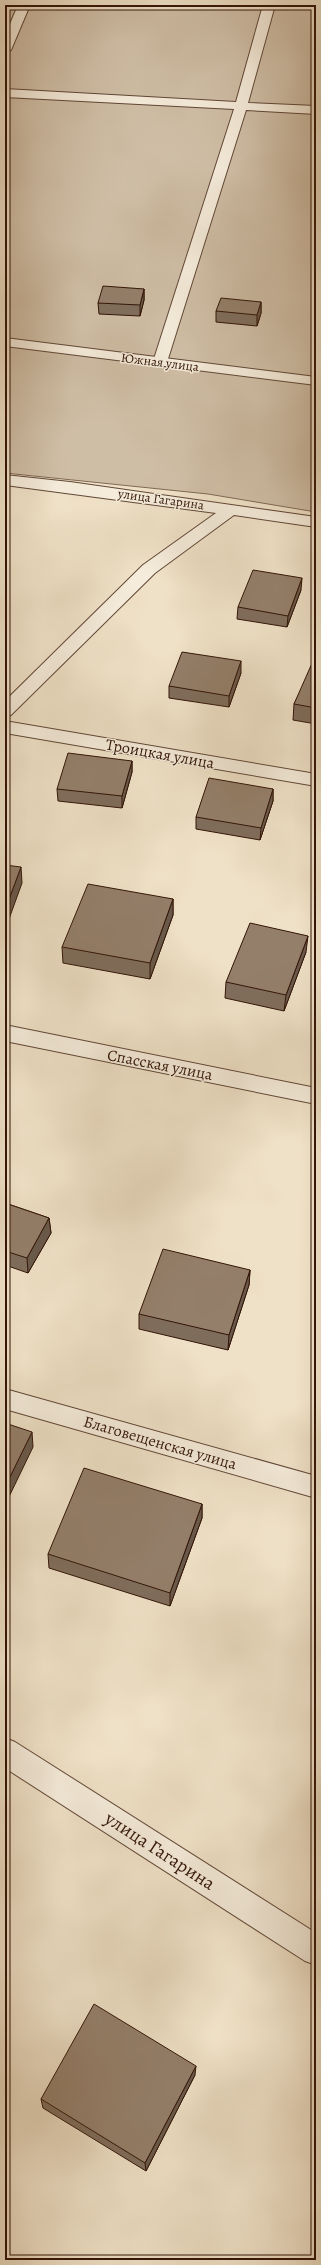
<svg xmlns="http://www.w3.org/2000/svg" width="321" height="2265" viewBox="0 0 321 2265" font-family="Alegreya,serif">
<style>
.green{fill:#cfbea6;stroke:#806956}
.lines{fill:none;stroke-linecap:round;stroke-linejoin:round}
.lane-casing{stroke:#614737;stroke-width:2}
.street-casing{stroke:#614737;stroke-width:2}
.lane{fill:#f5ecdb;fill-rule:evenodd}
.street{fill:#f5ecdb;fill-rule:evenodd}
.wall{fill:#7f6d5c;stroke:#321407}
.shaded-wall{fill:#68594b;stroke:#321407}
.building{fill:#947f6b;stroke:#321407}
.labels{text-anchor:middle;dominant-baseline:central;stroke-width:3;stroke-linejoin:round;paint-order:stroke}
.far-street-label{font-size:13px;fill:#321407;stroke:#f5ecdb}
.street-label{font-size:16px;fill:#321407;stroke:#f5ecdb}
.near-street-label{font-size:19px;fill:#321407;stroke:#f5ecdb}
</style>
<rect width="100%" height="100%" fill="#efe1c7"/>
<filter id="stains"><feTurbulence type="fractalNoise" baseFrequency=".005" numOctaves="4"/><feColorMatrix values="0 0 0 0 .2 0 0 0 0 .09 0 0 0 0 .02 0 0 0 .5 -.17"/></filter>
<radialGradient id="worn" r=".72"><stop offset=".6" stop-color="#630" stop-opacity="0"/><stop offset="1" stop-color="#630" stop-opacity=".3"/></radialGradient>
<path class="green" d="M5,5H316V512L208,494L5,473Z"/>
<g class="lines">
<defs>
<g id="lane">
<path d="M18,5H30L11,50L5,54V36Z"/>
<path d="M263,5H275L248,103L316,106V114L246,110L167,362L160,366L155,365L153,362L234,109L5,97V89L236,102Z"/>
<path d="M5,1738L15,1742L316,1933V1965L305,1961L5,1768Z"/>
</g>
<g id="street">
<path d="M5,338L316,377V385L5,346Z"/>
<path d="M5,475L70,482L316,517V527L234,515L155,573L11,715L5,717V701L143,565L216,513L5,485Z"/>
<path d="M5,721L316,774V786L5,733Z"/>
<path d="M5,1025L316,1088V1104L5,1041Z"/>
<path d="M5,1389L316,1476V1498L5,1409Z"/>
</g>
</defs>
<use href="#lane" class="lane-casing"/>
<use href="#street" class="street-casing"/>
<use href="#lane" class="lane"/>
<use href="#street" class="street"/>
</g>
<g class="wall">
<path d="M144,289V300L140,316L99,314L98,303Z"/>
<path d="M261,302V313L257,326L216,322V311Z"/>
<path d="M301,590L287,627L237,619L238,607Z"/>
<path d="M316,661V724L293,720L294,704Z"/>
<path d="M241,673L229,707L169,698V686Z"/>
<path d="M132,761V772L122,808L58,801L57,789Z"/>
<path d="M273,789V801L260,840L196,829V817Z"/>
<path d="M173,899V915L150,979L63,963L62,947Z"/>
<path d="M306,952L284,1011L225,998L226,982Z"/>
<path d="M5,1203L49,1218L51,1233L28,1273L5,1265Z"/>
<path d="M250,1270L249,1285L228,1350L139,1329V1314Z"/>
<path d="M202,1504V1518L170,1606L49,1568L48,1554Z"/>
<path d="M195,2075L146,2171L43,2108L41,2099Z"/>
</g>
<g class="shaded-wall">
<path d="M144,289V300L140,316V305Z"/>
<path d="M261,302V313L257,326V315Z"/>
<path d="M302,578L301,590L287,627L288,616Z"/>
<path d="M241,661V673L229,707V696Z"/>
<path d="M132,761V772L122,808V796Z"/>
<path d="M273,789V801L260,840L261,828Z"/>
<path d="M21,867L22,883L5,930V910Z"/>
<path d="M173,899V915L150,979V963Z"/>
<path d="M308,936L306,952L284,1011L286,995Z"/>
<path d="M49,1218L51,1233L28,1273L27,1258Z"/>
<path d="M250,1270L249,1285L228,1350L229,1335Z"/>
<path d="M32,1432L33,1447L5,1505V1487Z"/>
<path d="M202,1504V1518L170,1606V1593Z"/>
<path d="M196,2066L195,2075L146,2171L145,2163Z"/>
</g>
<g class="building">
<path d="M103,286L144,289L140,305L98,303Z"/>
<path d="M221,298L261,302L257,315L216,311Z"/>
<path d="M253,570L302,578L288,616L238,607Z"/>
<path d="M182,652L241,661L229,696L169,686Z"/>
<path d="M313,661H316V708L294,704Z"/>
<path d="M68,753L132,761L122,796L57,789Z"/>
<path d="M209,778L273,789L261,828L196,817Z"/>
<path d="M5,865L21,867L5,910Z"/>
<path d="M88,884L173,899L150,963L62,947Z"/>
<path d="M250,923L308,936L286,995L226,982Z"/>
<path d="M5,1203L49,1218L27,1258L5,1251Z"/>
<path d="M163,1249L250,1270L229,1335L139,1314Z"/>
<path d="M5,1423L32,1432L5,1487Z"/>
<path d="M84,1468L202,1504L170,1593L48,1554Z"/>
<path d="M94,2004L196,2066L145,2163L41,2099Z"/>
</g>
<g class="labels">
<g class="far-street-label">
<text transform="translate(160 362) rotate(7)">Южная улица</text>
<text transform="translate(161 499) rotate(8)">улица Гагарина</text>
</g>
<g class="street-label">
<text transform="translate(160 754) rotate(10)">Троицкая улица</text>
<text transform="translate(160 1065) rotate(11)">Спасская улица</text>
<text transform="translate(160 1443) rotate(16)">Благовещенская улица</text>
</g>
<g class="near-street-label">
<text transform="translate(160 1851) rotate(33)">улица Гагарина</text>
</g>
</g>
<rect width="321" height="2265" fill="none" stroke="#efe1c7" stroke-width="20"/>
<rect x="6" y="6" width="309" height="2253" fill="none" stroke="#321407" stroke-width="2"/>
<rect x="10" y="10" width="301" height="2245" fill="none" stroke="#321407"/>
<rect width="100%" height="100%" filter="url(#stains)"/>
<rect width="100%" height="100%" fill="url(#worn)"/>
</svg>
